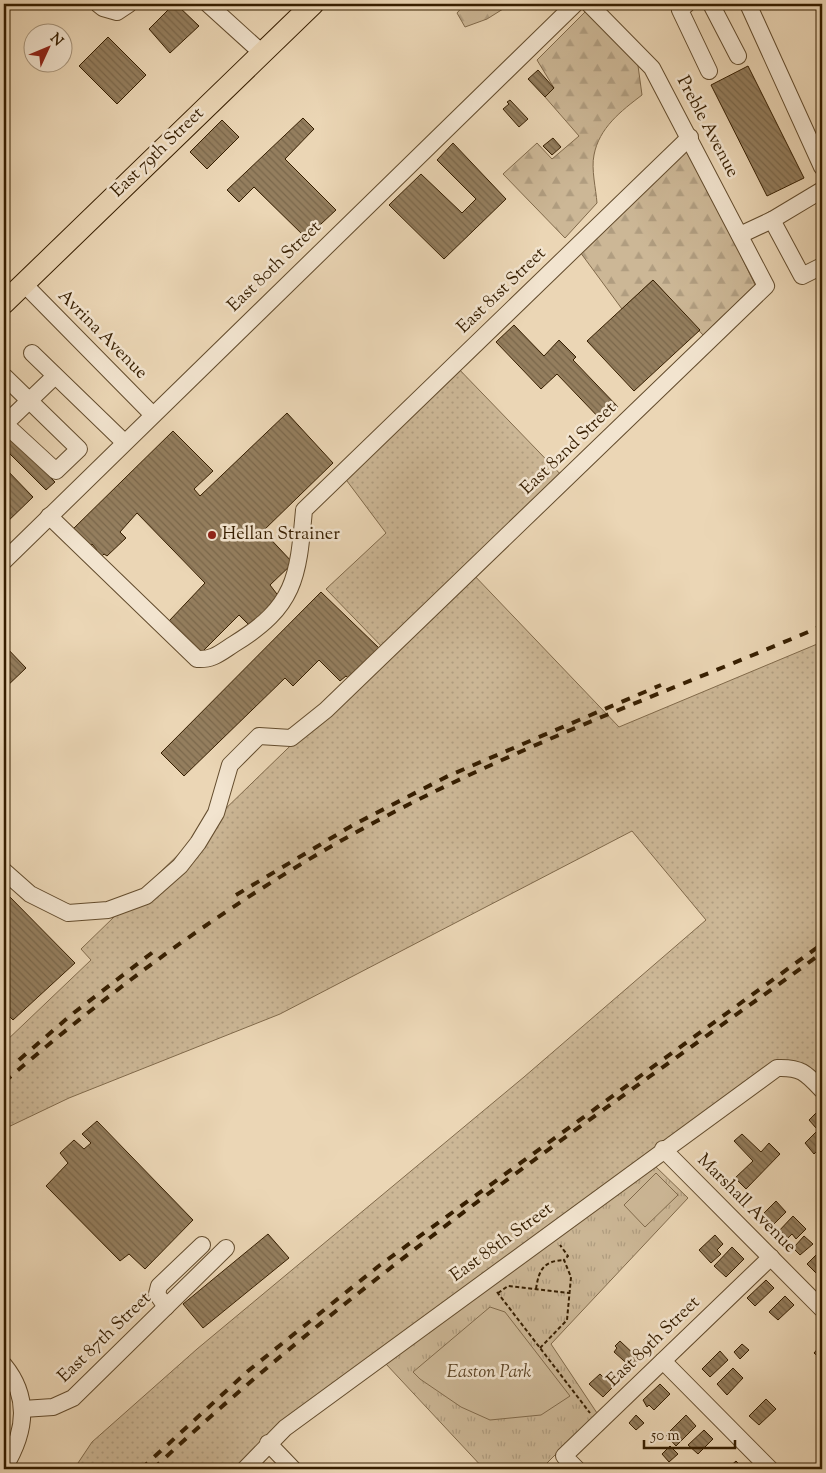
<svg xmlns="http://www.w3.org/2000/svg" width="826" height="1473" viewBox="0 0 826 1473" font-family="'Sorts Mill Goudy',serif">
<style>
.grass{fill:url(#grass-dots);stroke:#816a4b}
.forest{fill:url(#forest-firs);stroke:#816a4b}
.park{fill:url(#park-tufts);stroke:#816a4b}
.pitch{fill:#ccb796;stroke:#816a4b}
.building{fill:url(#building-back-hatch);stroke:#361e00}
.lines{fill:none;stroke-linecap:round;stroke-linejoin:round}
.minor-casing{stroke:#634c2d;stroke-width:18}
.major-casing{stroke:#361e00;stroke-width:23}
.path{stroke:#361e00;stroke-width:2;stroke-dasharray:4 2.5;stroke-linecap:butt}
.minor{stroke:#f2e4cf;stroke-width:16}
.major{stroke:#ebd6b5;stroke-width:21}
.rail{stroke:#361e00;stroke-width:4;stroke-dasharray:9 9;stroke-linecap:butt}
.poi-dot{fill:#8f2418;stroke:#f2e4cf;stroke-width:2}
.labels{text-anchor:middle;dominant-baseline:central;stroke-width:5;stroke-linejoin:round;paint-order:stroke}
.street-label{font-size:18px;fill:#361e00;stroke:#f2e4cf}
.poi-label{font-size:18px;fill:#361e00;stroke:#f2e4cf;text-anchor:start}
.park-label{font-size:18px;font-style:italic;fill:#5c4426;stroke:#f2e4cf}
</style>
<defs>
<pattern id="grass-dots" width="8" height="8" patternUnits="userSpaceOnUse" patternTransform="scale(1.25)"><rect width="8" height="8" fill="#ccb796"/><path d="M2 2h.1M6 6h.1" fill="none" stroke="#b09d80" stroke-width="1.8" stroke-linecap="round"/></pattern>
<pattern id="forest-firs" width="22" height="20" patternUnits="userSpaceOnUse" patternTransform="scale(1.25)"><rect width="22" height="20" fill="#ccb796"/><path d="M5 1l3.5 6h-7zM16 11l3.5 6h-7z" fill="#b09d80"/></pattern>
<pattern id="park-tufts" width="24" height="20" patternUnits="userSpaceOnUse" patternTransform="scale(1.25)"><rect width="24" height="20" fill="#ccb796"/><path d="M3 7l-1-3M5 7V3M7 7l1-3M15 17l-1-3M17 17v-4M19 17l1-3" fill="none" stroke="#b09d80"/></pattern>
<pattern id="building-back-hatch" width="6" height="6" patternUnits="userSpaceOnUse" patternTransform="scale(1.25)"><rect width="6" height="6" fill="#947e5e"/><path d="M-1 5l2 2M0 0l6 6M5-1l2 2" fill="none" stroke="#7a674b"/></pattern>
</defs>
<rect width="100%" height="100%" fill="#ebd6b5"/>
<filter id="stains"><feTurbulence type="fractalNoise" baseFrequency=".004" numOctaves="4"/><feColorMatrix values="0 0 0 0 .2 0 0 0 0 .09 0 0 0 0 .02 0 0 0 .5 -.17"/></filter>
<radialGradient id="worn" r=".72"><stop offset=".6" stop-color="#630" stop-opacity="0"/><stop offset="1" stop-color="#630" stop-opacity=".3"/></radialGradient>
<path class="grass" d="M454,364L566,480L471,572L619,727L822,642V1090L776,1068L285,1428L245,1469H74L92,1442L197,1349L524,1077L706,920L632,831L280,1014L69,1098L4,1129V1043L91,960L81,949L387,652L326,589L386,533L341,473Z"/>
<g class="forest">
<path d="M465,4H511L487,19L465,27L457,13Z"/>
<path d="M591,6L636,51L642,95C621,111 599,128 594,155C591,169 596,189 597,203L565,238L503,174L537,143L552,159L579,136L545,97L554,88L537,60Z"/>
<path d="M687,143L755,285L703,335L653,280L622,309L580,252Z"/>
</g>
<path class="park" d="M654,1165L688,1198L551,1344L597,1413L541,1469H484L386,1364Z"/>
<g class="pitch">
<path d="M656,1173L678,1195L645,1227L624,1205Z"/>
<path d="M490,1307L505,1312L570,1396L541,1415L490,1420L461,1407L420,1379L413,1372Z"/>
</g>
<g class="building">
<path d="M174,4H176L199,26L170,53L149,29Z"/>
<path d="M108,37L146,75L117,104L79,66Z"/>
<path d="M748,66L804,178L767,196L711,85Z"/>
<path d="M538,70L554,88L545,97L528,79Z"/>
<path d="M510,100L528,119L519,127L503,109L509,104L507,102Z"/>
<path d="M303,118L314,129L285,159L336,210L306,238L254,187L239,202L227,190Z"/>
<path d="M222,120L239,137L207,169L190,152Z"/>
<path d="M553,138L561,147L552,155L543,146Z"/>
<path d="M453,143L506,199L444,259L389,205L421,174L462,213L476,199L437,160Z"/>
<path d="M653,280L700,330L634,391L587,341Z"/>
<path d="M514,325L544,356L559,340L576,357L573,360L618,407L603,422L557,374L541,389L496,342Z"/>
<path d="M287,413L333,463L263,531L293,563L270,585L280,598L251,627L239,615L200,654L169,621L205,583L137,513L120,532L126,538L107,556L104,554L99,559L93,554L97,550L92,544L88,547L72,530L173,431L213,471L194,489L200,496Z"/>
<path d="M7,434L55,482L46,490L4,448V438Z"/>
<path d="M4,467L33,497L4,525Z"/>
<path d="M321,592L379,648L348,678L346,676L340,681L319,660L293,686L285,678L184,776L161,753Z"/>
<path d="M4,645L26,668L4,689Z"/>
<path d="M4,891L75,963L13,1020L4,1011Z"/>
<path d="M820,1109L822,1112V1122L816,1128L809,1120Z"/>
<path d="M97,1121L193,1220L145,1269L129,1254L120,1261L46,1186L68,1163L60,1153L74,1140L84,1149L91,1143L82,1134Z"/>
<path d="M822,1126V1146L814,1154L805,1143Z"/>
<path d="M742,1134L761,1152L769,1143L780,1154L746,1189L735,1178L753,1161L734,1141Z"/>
<path d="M776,1201L786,1212L770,1228L759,1218Z"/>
<path d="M793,1216L806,1229L796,1239L792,1234L785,1241L777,1233Z"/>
<path d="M268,1234L289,1258L203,1328L183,1304Z"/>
<path d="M715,1235L723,1244L717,1250L721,1254L711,1263L699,1250Z"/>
<path d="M804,1236L813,1244L800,1255L794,1249L795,1246Z"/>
<path d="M732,1247L744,1259L726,1277L714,1266Z"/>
<path d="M820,1251L822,1267L816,1273L807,1264Z"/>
<path d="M766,1280L774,1288L755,1306L747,1298Z"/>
<path d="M785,1296L794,1305L778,1320L769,1312Z"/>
<path d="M620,1341L639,1359L632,1368L614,1352L617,1348L615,1346Z"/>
<path d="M742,1344L749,1350L740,1359L734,1352Z"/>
<path d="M822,1344V1360L814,1353Z"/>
<path d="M720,1351L728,1360L710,1377L702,1369Z"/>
<path d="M733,1368L743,1378L727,1395L717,1384Z"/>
<path d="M600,1374L613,1387L603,1397L589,1384Z"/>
<path d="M660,1384L670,1394L654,1410L649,1405L647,1407L643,1400Z"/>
<path d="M766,1399L776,1409L759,1425L749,1416Z"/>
<path d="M636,1415L644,1423L636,1430L629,1423Z"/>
<path d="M686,1415L696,1426L676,1446L666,1435Z"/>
<path d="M704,1430L713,1439L698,1454L688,1445Z"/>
<path d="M670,1446L678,1454L669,1462L662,1454Z"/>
<path d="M736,1461L744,1469H727Z"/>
</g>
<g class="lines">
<defs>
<g id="minor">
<path d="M98,4L103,8L117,12L129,4"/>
<path d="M208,4L262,53"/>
<path d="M687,4L680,10L709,71"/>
<path d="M711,4L738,56"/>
<path d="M748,4L822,167"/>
<path d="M772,220L802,276L822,266"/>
<path d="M740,235L772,220L822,190"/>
<path d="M23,283L152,414"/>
<path d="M32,353L124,442"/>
<path d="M5,377L79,449L56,471L6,425V423L55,376"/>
<path d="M49,516L197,659C213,660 220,653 234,644C296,606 298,577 304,510L690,137"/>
<path d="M4,561L575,4"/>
<path d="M4,871L30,894L68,913L108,910L146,896L180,866L198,843L216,813L230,765L259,736L291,738L326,710L766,286L652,68L589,4"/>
<path d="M663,1149L822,1309"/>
<path d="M166,1307L157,1294L159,1286L202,1245"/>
<path d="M663,1361L770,1469"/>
<path d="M4,1365C31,1398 25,1434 4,1468"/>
<path d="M23,1409L53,1407L73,1398L226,1248"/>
<path d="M268,1443L293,1469"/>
<path d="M245,1469L285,1428L777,1068C801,1067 806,1073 822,1090"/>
<path d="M577,1469L564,1456L771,1257"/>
</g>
<path id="major" d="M4,303L313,4"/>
</defs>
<use href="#minor" class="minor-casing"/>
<use href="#major" class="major-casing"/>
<g class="path">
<path d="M536,1289C539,1269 544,1261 564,1260"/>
<path d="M497,1292L590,1413"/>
<path d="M498,1293L508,1286L569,1293"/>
<path d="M540,1348L567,1320L571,1277L564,1260L568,1256L560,1245"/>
</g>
<use href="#minor" class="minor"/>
<use href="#major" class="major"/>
<g class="rail">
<path d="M236,895L353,825L448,776L661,685"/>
<path d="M19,1060L71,1015L153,952"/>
<path d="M4,1082C121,982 239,895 375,822C519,745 673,690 822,626"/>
<path d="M141,1469L248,1371L380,1265L822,944"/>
<path d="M153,1469C359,1276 594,1118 822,953"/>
</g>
</g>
<circle class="poi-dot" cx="212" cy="535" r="5"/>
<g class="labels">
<g class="street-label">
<text transform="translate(707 127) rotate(62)">Preble Avenue</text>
<text transform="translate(158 153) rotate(-44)">East 79th Street</text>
<text transform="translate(275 267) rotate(-44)">East 80th Street</text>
<text transform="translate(502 291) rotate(-44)">East 81st Street</text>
<text transform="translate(102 335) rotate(45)">Avrina Avenue</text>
<text transform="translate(569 449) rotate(-44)">East 82nd Street</text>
<text transform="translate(746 1204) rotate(45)">Marshall Avenue</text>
<text transform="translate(502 1243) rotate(-36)">East 88th Street</text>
<text transform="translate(105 1338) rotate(-44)">East 87th Street</text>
<text transform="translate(654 1342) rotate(-44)">East 89th Street</text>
</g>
<g class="poi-label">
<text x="222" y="535">Hellan Strainer</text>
</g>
<g class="park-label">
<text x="489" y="1373">Easton Park</text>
</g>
</g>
<rect width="826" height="1473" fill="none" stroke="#ebd6b5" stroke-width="20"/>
<rect x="5" y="5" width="816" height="1463" fill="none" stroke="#361e00" stroke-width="2.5"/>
<rect x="10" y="10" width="806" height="1453" fill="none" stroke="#361e00"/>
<g transform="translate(48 48) rotate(46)"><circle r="24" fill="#f2e4cf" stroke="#a7957c"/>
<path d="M0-4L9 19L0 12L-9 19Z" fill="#8f2418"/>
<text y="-8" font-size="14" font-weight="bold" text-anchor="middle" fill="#361e00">N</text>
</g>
<path d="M644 1440v8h91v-8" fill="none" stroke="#361e00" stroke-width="2.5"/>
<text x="651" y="1440" font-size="15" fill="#361e00" stroke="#f2e4cf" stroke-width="4" paint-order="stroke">50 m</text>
<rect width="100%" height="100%" filter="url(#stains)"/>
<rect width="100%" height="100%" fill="url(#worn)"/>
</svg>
